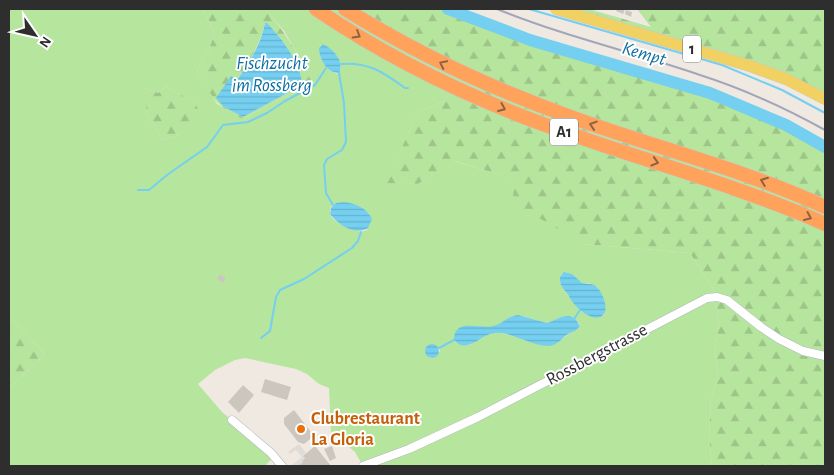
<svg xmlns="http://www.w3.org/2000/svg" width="834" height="475" viewBox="0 0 834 475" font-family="'Alegreya Sans',sans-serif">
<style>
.grass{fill:#b6e59e;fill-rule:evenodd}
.forest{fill:url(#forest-firs);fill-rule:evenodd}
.plaza{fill:#dfdcd8}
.water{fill:url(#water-rules)}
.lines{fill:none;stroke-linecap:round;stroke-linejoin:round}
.stream{stroke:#75cff0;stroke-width:2}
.river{stroke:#75cff0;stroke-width:12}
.building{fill:#cbc7bf}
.minor-casing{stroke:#b4b7c1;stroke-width:9}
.primary-casing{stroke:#c9c9c9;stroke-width:12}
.motorway-casing{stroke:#c9c9c9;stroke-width:15}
.minor{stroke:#fff;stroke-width:8}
.primary{stroke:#f2d163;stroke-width:11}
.motorway{stroke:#ffa35c;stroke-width:14}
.rail{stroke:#a3a6b8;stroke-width:2}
.oneway{stroke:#8c6343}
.food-dot{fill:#e8710a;stroke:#fff;stroke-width:2}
.labels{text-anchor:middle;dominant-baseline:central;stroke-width:4;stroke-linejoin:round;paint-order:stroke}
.shield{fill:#fff;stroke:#6d6d6d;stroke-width:1}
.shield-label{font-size:16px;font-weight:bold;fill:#2e2e2e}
.street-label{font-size:18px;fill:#2e2e2e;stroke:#fff}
.food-label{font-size:18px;font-weight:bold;fill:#c56008;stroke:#fff;text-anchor:start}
.water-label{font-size:19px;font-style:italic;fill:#0d6fa3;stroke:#fff}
</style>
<defs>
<pattern id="forest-firs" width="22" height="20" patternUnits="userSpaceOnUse" patternTransform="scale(1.25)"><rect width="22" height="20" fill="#b6e59e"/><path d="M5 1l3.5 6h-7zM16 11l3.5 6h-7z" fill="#9dc588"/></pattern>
<pattern id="water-rules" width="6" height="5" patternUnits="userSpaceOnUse" patternTransform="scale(1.25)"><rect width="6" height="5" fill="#75cff0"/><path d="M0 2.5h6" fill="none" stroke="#66b2ce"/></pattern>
</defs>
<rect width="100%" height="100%" fill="#efe9e1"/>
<path class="grass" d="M9,9H203L215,33L209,49L197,71L217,104L243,119L311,83L312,78L284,31L265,9H359L384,25L467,68L443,102L419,111L386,182L418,184L454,161L515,179L584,244L690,253L714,290L719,323L715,350L718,377L711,398L709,438L712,466H363L355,452L331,432L329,388L319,384L307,374L296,369L245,358L235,360L215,370L198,384L222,412L274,456L265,466H9V388L45,354L9,317ZM324,45C333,51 341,57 341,68L337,74C326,70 317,57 320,46ZM166,86L176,93L194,100L179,135L161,140L157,129L148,116L145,88L158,93ZM343,202L362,208L370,215L367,230L361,232C352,228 328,223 330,210C331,204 338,203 343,202ZM566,272L582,284L589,283L597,287L605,304L604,315C589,323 575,305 568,295C563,287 554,278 566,272ZM518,315L547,323C561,318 567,310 580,324L579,328L567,335L556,344L549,345L497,332L489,334L469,345L460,328C472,323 481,329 492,327C502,325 507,316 518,315ZM434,345L439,348L440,351L436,356L429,358L427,348Z"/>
<g class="forest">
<path d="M203,9H265C284,30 298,54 312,78L311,83L243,119C214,105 213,98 197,71L209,49L215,33ZM265,23C282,37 298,60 302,81L301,86L243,117L224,107L230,77L236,81C249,62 260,45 265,23Z"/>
<path d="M359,9H440L464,20L521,41L697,92L766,119L825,151V466H712L709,438L711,398L718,377L715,350L719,323L714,290L690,253L584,244L513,203L514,179L455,161L418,184L385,183L419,111L443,102L467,68L384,25Z"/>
<path d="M556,9H589L651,27L637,9H825V99L804,88Z"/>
<path d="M166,86L176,93L194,100L198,109L179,135L161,140L157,129L148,116L146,105L140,92L145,88L158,93Z"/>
<path d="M9,317L45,354L9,388Z"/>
</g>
<path class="plaza" d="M299,444L306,453L303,455L305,458L302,460L303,462L298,466H291L302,457L296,450L290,454L288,452Z"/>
<g class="water">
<path d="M265,23H267C282,39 298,59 302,81L297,88L243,117L224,107L216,98L231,76L237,80C249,62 261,45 265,23Z"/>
<path d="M323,44C333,49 345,61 339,73C327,73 319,59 319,48Z"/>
<path d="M343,202C355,203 367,208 372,219L368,228C356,236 338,225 330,214L331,208L336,203Z"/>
<path d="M564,272L572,274L582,283C586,284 590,283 594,285C601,288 611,310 602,316C592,323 574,306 570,298C566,290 559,287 560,277Z"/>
<path d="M518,315L547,323C559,319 571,308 580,326C576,332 570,332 565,336C562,339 559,342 556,344C540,352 513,331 495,333C482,334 474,348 460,345L454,340C454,317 481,330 493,326C503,324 507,316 518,315Z"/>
<circle cx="432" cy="351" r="7"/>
</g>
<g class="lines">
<g class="stream">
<path d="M529,9L722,65L782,90L825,113"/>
<path d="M341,64C369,62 383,72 405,88H408"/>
<path d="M138,190H149L167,175L207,147L223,125L248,122L267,113L285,101L315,85L326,68"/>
<path d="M333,205L326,193L324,165L327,159L342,150L346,142L344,103L339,73"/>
<path d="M574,319L580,310"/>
<path d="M261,338L270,331L276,297L280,290L304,279L352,248L358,241L361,232"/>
<path d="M439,348L454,340"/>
</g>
<path class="river" d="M448,9L530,40L710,93L786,125L825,147"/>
</g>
<g class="building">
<path d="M617,9H625L623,14L616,11Z"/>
<path d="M626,10L632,12L631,17L625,14Z"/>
<path d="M239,85L242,86L244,90L243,94L236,92Z"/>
<path d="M220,274L226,278L223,283L217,279Z"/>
<path d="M265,379L291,387L287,400L261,392Z"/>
<path d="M243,385L254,395L239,413L228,402Z"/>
<path d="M294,410L314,436L304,444L298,442L284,424V418Z"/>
<path d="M315,446L331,466H298L303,462L302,461L305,458L303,456Z"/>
<path d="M332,446L336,458L330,461L324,449Z"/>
</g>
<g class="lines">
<defs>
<g id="minor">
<path d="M232,420L271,453L282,466"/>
<path d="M363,466L409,449L478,417L707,298L717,297L727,300L761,327L779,339L803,351L825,356"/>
</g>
<path id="primary" d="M556,9L750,66L786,79L825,99"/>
<g id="motorway">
<path d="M316,9C388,58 466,96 548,126C640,160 735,184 825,224"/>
<path d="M345,9C416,53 492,89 571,117C656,148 743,169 825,207"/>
</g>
</defs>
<use href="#minor" class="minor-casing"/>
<use href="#primary" class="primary-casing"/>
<use href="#motorway" class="motorway-casing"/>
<use href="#minor" class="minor"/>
<use href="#primary" class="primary"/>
<use href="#motorway" class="motorway"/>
<path class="rail" d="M497,9C563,36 633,52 700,75C744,89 785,108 825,130"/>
</g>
<defs><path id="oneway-chevron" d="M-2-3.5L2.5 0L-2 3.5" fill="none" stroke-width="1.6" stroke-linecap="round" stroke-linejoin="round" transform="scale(1.25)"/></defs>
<g class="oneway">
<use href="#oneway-chevron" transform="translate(357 35) rotate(31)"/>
<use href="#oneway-chevron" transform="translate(443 64) rotate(-154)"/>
<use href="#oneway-chevron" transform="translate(502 108) rotate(23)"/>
<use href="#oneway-chevron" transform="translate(593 125) rotate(-162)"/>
<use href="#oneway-chevron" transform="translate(655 162) rotate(17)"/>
<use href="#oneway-chevron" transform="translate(764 181) rotate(-159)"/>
<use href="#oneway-chevron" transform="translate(808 217) rotate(24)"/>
</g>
<circle class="food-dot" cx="301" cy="429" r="5"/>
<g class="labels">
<g class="shield">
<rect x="683" y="35.5" width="18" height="27" rx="4"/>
<rect x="550" y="118.5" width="28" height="27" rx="4"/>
</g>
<g class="shield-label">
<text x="692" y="49">1</text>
<text x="564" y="132">A1</text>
</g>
<g class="street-label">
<text transform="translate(597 355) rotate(-28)">Rossbergstrasse</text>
</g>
<g class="food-label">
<text x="311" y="419">Clubrestaurant<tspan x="311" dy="21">La Gloria</tspan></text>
</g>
<g class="water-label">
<text transform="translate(644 54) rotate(16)">Kempt</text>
<text x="272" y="63">Fischzucht<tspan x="272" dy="22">im Rossberg</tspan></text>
</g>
</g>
<rect width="834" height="475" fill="none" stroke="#2e2e2e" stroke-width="20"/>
<g transform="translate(35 35) rotate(124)" stroke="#ffffff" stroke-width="4" paint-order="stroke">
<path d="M0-4L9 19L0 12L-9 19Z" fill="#2e2e2e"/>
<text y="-8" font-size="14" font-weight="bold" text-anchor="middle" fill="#2e2e2e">N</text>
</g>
</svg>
